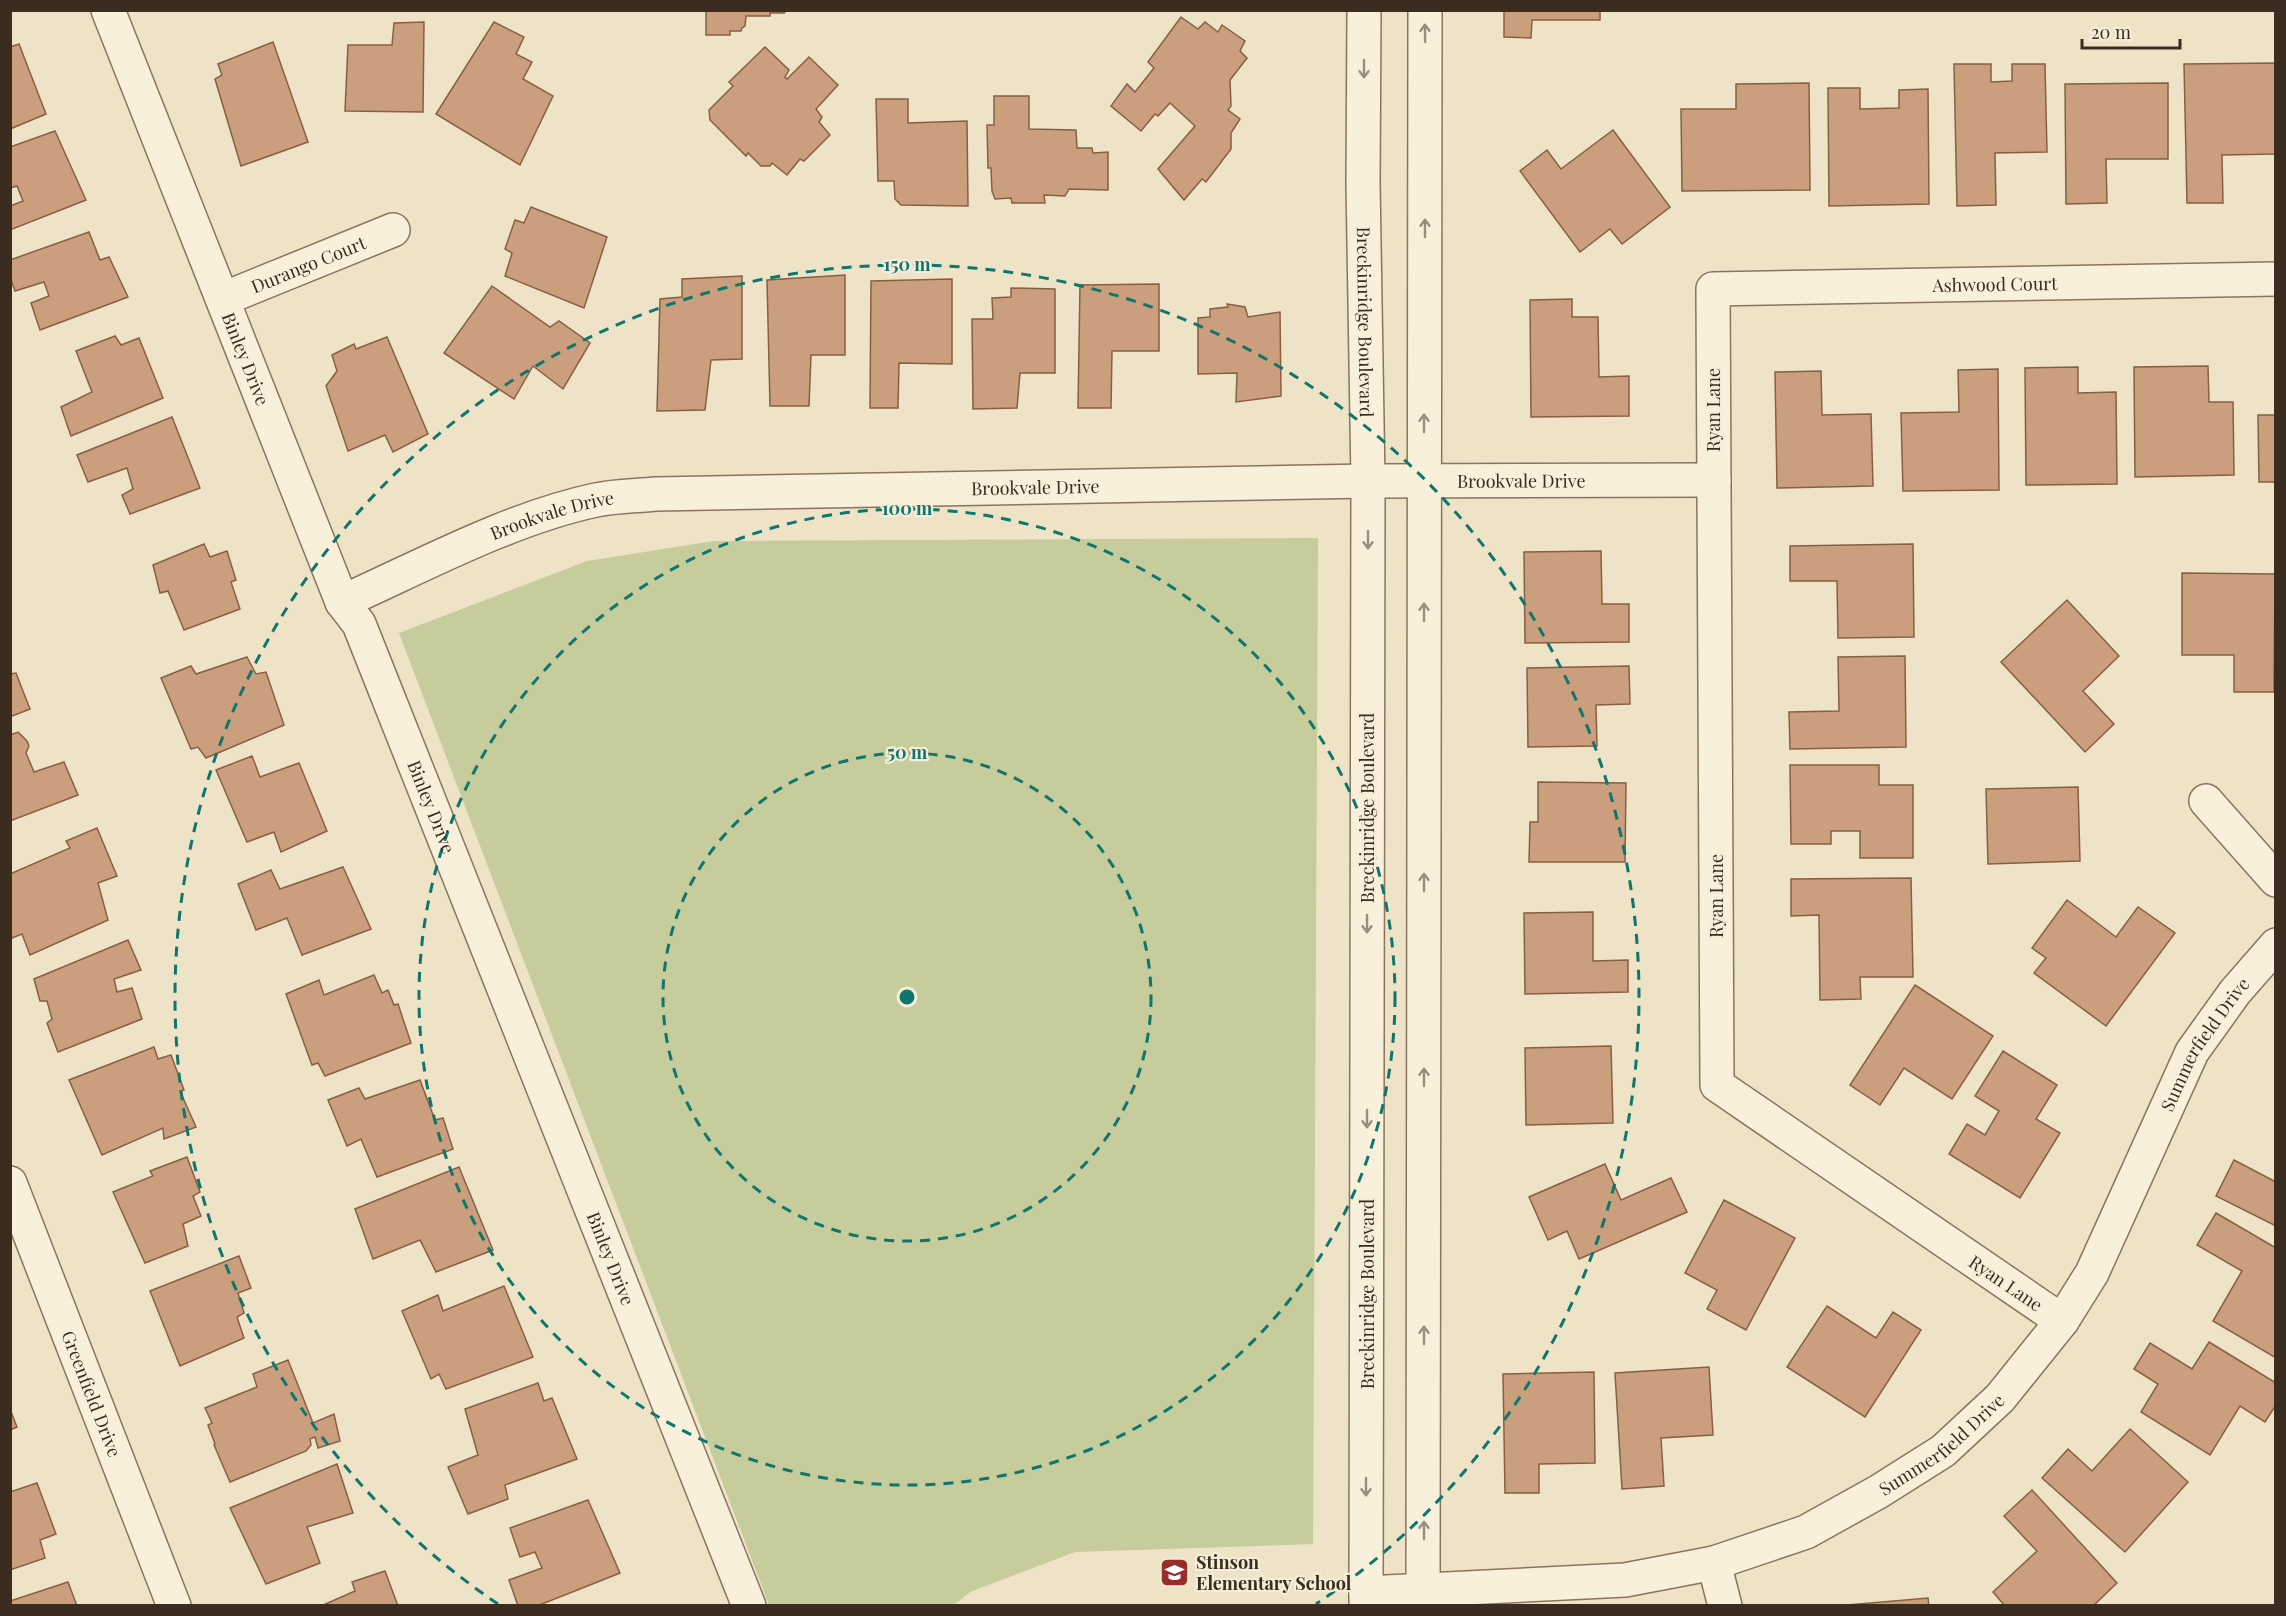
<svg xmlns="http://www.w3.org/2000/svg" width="2286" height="1616" viewBox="0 0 2286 1616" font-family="'Playfair Display',serif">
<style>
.green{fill:#c6cc9b}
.building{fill:#cb9f7e;stroke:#885f43;stroke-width:1.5}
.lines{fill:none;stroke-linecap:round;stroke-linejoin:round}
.minor-casing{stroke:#89755d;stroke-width:36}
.minor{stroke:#f8f0db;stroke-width:33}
.oneway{stroke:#998e7e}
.ring{fill:none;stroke:#0f766e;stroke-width:3;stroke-dasharray:10 8}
.labels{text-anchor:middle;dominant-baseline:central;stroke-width:4.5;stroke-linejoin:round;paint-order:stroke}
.street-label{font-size:18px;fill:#3a2d20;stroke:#f5edd7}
.poi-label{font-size:18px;font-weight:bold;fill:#3a2d20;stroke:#f5edd7;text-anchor:start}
.centre{fill:#0f766e;stroke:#f5edd7;stroke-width:3}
.ring-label{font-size:18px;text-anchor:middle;font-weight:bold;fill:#0f766e;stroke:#f5edd7;stroke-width:4.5;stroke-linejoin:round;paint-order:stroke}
</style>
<rect width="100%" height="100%" fill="#eee3c7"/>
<path class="green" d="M1318,538L1313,1544L1075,1552L970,1592L954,1605H769L399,633L587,561L714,541Z"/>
<g class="building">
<path d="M706,10H787L784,13H770V16H746L745,26L742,28L741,31H730V35H706Z"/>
<path d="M1504,10H1600V20H1532L1531,38L1504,37Z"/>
<path d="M1181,17L1198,29L1205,22L1218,32L1222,25L1245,41L1240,51L1247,58L1230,80L1231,106L1228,110L1240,119L1231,133V149L1206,182L1202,179L1184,200L1158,169L1195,126L1170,103L1158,116L1155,114L1141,131L1111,106L1127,84L1135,92L1154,68L1148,62Z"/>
<path d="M424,22L423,112L345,111L348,45H392L394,23Z"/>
<path d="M494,22L524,37L516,54L532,62L523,79L553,96L520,165L436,114Z"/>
<path d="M273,42L308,142L241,166L215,79L222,75L218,64Z"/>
<path d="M19,44L46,114L10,129V47Z"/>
<path d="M765,47L789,70L785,77L787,79L809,57L838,85L816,109L822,117L819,122L830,135L804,161L800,159L787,175L772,163L770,166H761L748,153L746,156L710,120L709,110L733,86L729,82Z"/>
<path d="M2276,63V154L2222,155L2223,203H2187L2184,64Z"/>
<path d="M1954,64H1991V82L2012,81V64H2045L2047,152L1995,153L1996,205L1957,206Z"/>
<path d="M1809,83L1810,190L1682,191L1681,109H1736V84Z"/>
<path d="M2168,83V159H2106L2107,203L2066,204L2065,84Z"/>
<path d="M1828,88H1860V109L1899,108V90L1928,89L1929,204L1829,206Z"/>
<path d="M994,96H1029V129L1076,130L1077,148H1092L1093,153L1108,152V190L1069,189L1065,196L1044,195L1045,203H1012L1011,198L995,199L992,191L991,168H988L987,125H994Z"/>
<path d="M876,99H908V123L967,121L968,206L901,205L895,199L894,181H878Z"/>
<path d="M1613,130L1670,207L1622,244L1610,229L1580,252L1520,171L1547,150L1561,169Z"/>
<path d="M55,131L86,200L10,230V206L23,201L17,186L10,188V147Z"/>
<path d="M531,207L607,237L584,308L505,276L512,253L505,249L515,220L524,223Z"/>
<path d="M89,232L100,260L109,257L128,297L40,330L31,303L49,296L44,282L15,291L10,277V260Z"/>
<path d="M845,275V355H811L809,406H770L767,280Z"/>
<path d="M742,276V359L711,360L705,410L657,411L660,299L682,297V279Z"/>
<path d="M952,279V364L899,363L898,408H870L871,281Z"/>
<path d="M1159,284V351H1112L1111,408H1078L1080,285Z"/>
<path d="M492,286L550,327L559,321L590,343L563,389L533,366L514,399L444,353Z"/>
<path d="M1011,288L1055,289V373H1020L1017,408L973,409L972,319H993L992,298L1011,297Z"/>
<path d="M1572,299V317H1598L1599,377L1629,376V416L1531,417L1530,300Z"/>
<path d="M1227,304L1245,307L1248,317L1280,312L1281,396L1236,402L1237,373L1198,374V318L1210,317V309L1228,307Z"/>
<path d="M115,336L121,345L139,338L163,398L71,436L61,407L92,392L76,351Z"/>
<path d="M387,337L428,434L393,452L385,435L348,451L326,386L337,371L332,355L354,344L356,349Z"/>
<path d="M2208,366L2209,402H2233L2234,475L2135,477L2134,367Z"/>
<path d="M2078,367V393L2116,392L2117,484L2026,485L2025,368Z"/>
<path d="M1998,369L1999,490L1903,491L1901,413L1959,412L1958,370Z"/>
<path d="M1821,371L1822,415L1871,414L1873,486L1777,488L1775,372Z"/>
<path d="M2258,415H2276V482H2259Z"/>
<path d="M172,417L200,488L130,514L122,495L133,489L127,468L88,482L77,455Z"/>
<path d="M204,544L210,557L227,551L236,580L231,582L240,609L184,630L168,591L160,593L153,565Z"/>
<path d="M1913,544L1914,637L1838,638L1837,581H1790V546Z"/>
<path d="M1601,551L1602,604H1629V642L1525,643L1524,552Z"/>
<path d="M2182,573L2275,574L2274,692H2234V655H2182Z"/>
<path d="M2067,600L2119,656L2083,691L2114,724L2085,752L2001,662Z"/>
<path d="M1905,656L1906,747L1790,749L1789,712L1839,711L1838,657Z"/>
<path d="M247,657L256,674L266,672L284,725L206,758L198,747L191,749L161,678L191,666L196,674Z"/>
<path d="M1629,666L1630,704L1596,705L1597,746L1528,747L1527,668Z"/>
<path d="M16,673L30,709L10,717V674Z"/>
<path d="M18,732L27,741L29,746L26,753L34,772L64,762L78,795L10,821V735Z"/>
<path d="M252,756L260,777L299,763L327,831L281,852L274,832L247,842L216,770Z"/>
<path d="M1790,765H1879V785H1913V858H1860V831H1831V844H1791Z"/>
<path d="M1538,782L1626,783L1625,862H1529L1530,822H1538Z"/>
<path d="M2078,787L2080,861L1988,864L1986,789Z"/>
<path d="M97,828L117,876L98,883L108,920L30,955L22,934L12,938L10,933V874L70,848L66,841Z"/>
<path d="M343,867L371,929L302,955L287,918L256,930L238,884L271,870L280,889Z"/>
<path d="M1911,878L1913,977H1860L1861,999L1820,1000L1819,915L1791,916V879Z"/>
<path d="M2067,900L2116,937L2138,907L2175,933L2106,1026L2034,973L2046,958L2032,948Z"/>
<path d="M1593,912V961L1628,960V992L1525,994L1524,913Z"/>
<path d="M128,940L141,970L114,979L117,992L132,988L142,1019L58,1052L47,1023L52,1019L47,1001H40L34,979Z"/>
<path d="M374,975L382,993L388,990L394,1005L398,1004L411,1043L325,1076L318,1063L312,1065L286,994L319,980L324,995Z"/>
<path d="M1915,985L1993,1036L1952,1099L1904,1068L1880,1105L1850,1085Z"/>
<path d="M1611,1046L1613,1123L1526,1125L1525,1048Z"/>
<path d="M154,1047L158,1059L171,1055L184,1090L180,1091L196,1127L164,1139L163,1128L102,1155L69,1080Z"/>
<path d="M2003,1051L2057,1085L2036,1119L2060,1133L2020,1198L1949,1154L1967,1124L1985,1135L1999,1111L1975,1096Z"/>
<path d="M420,1080L435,1120L443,1118L453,1149L377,1177L361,1139L347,1146L328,1100L359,1088L365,1099Z"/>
<path d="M187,1157L200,1192L193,1196L201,1216L183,1224L188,1246L145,1263L113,1192L153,1176L150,1171Z"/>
<path d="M2234,1160L2276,1182V1226L2216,1196Z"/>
<path d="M1605,1164L1621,1200L1671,1178L1687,1212L1579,1259L1567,1231L1548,1240L1529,1197Z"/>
<path d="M459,1167L493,1250L436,1272L420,1240L373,1259L355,1209Z"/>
<path d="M1724,1200L1795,1238L1746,1330L1707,1309L1717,1290L1685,1273Z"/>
<path d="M2216,1213L2276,1248V1358L2213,1321L2242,1271L2197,1245Z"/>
<path d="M239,1256L251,1288L238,1293L244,1313L237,1317L244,1338L180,1366L150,1291Z"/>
<path d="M504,1286L533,1357L446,1389L439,1374L431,1379L402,1311L438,1295L443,1311Z"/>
<path d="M1827,1306L1876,1338L1893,1312L1921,1330L1865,1417L1787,1367Z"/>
<path d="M2209,1342L2276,1383V1405L2265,1422L2240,1406L2210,1455L2141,1412L2158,1384L2134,1369L2150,1343L2192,1369Z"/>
<path d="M288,1360L313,1423L334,1414L340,1441L318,1448L315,1437L310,1439L311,1445L306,1451L230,1482L214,1445L215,1444L208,1425L212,1423L205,1408L257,1387L253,1374Z"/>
<path d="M1709,1367L1713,1435L1661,1438L1664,1486L1622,1489L1615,1373Z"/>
<path d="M1594,1372L1595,1463L1539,1464V1493H1505L1503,1374Z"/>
<path d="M538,1383L544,1401L552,1398L577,1459L505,1485L508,1499L468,1514L448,1467L478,1455L465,1409Z"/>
<path d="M10,1409L17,1427L10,1430Z"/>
<path d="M2130,1429L2188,1482L2125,1552L2042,1478L2068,1449L2092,1471Z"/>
<path d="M337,1464L353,1513L307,1527L320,1563L266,1584L230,1508Z"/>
<path d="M37,1483L56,1534L40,1540L45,1558L10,1570V1492Z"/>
<path d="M2032,1490L2117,1583L2093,1606H2005L1993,1592L2037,1551L2004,1516Z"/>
<path d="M588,1500L620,1573L537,1606H518L509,1580L542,1568L535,1552L520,1557L510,1528Z"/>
<path d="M385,1571L398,1606H321L355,1591L352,1582Z"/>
<path d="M68,1582L77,1606H10V1601Z"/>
<path d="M1928,1598L1929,1606H1835Z"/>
</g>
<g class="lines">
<defs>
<g id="minor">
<path id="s1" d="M108,10L342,602L359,624L749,1606"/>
<path id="s2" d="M1364,10L1363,183L1368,481L1366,1606"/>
<path id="s3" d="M223,299L393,230"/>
<path id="s4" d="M342,602C422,566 511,518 596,500C615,496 636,496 656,494L1368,481L1714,480"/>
<path d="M2206,801L2276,880"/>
<path id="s5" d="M10,1183L174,1606"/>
<path id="s6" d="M2062,1321L1717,1085L1713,289L2276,279"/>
<path d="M1714,1563L1725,1606"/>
<path id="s7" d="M1366,1593L1625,1580L1714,1563L1806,1532L1878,1492L1943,1451L2000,1398L2062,1321L2092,1273L2192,1052L2235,992L2276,945"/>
<path d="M1423,1606L1425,10"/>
</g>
</defs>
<use href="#minor" class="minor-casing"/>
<use href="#minor" class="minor"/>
</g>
<defs><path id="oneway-shaft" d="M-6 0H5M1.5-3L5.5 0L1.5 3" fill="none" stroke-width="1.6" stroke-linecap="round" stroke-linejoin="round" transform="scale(1.5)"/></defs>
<g class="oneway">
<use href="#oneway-shaft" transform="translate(1425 33) rotate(-91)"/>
<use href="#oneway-shaft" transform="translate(1364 69) rotate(90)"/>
<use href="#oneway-shaft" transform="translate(1425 228) rotate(-90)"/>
<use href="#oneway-shaft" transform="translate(1424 423) rotate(-90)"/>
<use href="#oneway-shaft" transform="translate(1368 540) rotate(90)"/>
<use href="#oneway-shaft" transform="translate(1424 612) rotate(-90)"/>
<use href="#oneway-shaft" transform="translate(1424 882) rotate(-90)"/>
<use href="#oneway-shaft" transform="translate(1367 924) rotate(90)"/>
<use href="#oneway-shaft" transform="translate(1424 1077) rotate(-90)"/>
<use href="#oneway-shaft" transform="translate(1367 1119) rotate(90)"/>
<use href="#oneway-shaft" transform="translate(1424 1335) rotate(-90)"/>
<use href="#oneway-shaft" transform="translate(1366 1487) rotate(90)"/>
<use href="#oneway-shaft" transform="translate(1424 1530) rotate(-90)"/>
</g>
<g class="ring">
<circle cx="907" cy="997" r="244"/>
<circle cx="907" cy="997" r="488"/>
<path d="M498 1604A732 732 0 1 1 1316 1604"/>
</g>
<defs>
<symbol id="school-square" viewBox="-11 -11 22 22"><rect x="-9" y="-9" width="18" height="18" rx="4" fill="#972e2e" stroke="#f5edd7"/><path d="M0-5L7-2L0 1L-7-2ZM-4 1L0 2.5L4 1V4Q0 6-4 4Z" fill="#fff"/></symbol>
</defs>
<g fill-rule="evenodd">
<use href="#school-square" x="1158" y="1556" width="33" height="33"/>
</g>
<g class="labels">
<g class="street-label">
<text stroke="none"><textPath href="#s3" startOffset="92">Durango Court</textPath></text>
<text stroke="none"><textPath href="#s6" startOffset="1496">Ashwood Court</textPath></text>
<text stroke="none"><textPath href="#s2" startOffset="312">Breckinridge Boulevard</textPath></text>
<text stroke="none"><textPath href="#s1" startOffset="375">Binley Drive</textPath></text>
<text transform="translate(1713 410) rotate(-90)">Ryan Lane</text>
<text stroke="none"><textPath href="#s4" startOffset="1200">Brookvale Drive</textPath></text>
<text stroke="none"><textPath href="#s4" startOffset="714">Brookvale Drive</textPath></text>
<text stroke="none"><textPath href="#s4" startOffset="228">Brookvale Drive</textPath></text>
<text stroke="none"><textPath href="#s1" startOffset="861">Binley Drive</textPath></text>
<text transform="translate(1367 808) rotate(-90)">Breckinridge Boulevard</text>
<text transform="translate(1716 896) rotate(-90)">Ryan Lane</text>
<text stroke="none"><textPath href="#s7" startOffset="1095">Summerfield Drive</textPath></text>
<text stroke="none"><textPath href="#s1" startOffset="1347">Binley Drive</textPath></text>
<text transform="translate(2006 1283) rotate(34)">Ryan Lane</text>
<text transform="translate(1367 1294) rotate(-90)">Breckinridge Boulevard</text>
<text stroke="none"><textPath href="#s5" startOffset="226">Greenfield Drive</textPath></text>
<text stroke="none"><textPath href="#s7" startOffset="609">Summerfield Drive</textPath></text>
</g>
<g class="poi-label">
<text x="1196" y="1562">Stinson<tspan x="1196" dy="21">Elementary School</tspan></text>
</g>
</g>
<circle cx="907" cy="997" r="9" class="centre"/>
<g class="ring-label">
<text x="907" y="271">150 m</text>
<text x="907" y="515">100 m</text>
<text x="907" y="759">50 m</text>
</g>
<rect width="2286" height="1616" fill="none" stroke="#3a2d20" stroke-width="24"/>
<path d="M2082 39v9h98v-9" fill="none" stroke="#3a2d20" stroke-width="3"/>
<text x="2091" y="39" font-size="18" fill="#3a2d20" stroke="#f5edd7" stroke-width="4.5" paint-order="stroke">20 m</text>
</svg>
